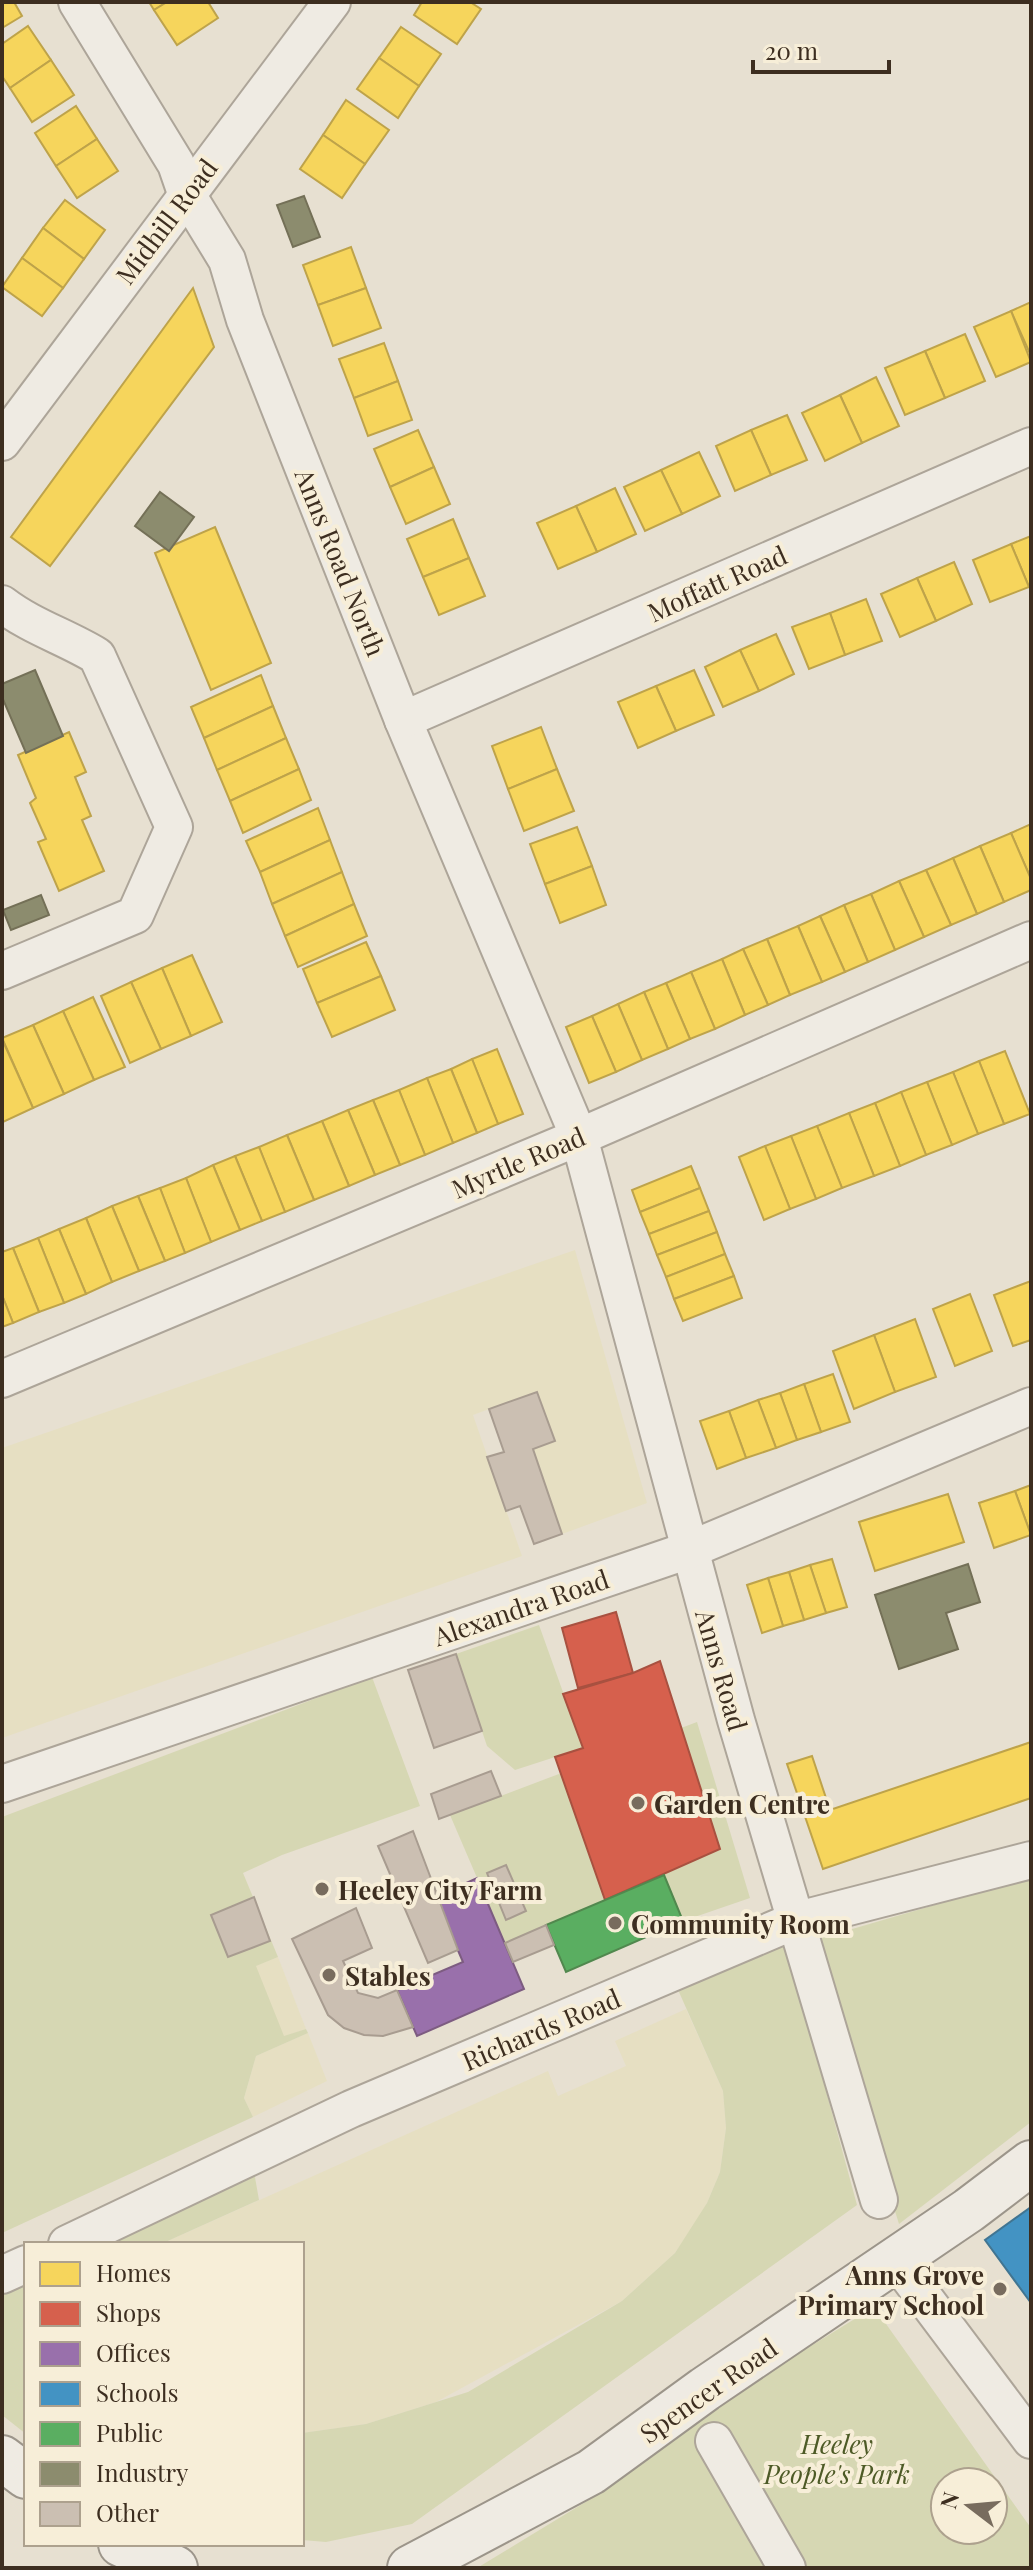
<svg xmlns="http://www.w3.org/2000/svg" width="1033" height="2570" viewBox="0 0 1033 2570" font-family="'Playfair Display',serif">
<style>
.farmland{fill:#e6dfc2}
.green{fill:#d6d7b3;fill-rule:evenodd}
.homes{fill:#f6d55c;stroke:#bea34a;stroke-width:2}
.shops{fill:#d6604d;stroke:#a85140;stroke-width:2}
.offices{fill:#9970ab;stroke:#7d5c81;stroke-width:2}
.schools{fill:#4393c3;stroke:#417592;stroke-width:2}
.public{fill:#5aae61;stroke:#51884e;stroke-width:2}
.industry{fill:#8c8c6e;stroke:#747057;stroke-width:2}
.building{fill:#cbbfb2;stroke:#a89c90;stroke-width:2}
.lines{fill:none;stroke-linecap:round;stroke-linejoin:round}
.street-casing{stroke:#ada599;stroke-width:40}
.secondary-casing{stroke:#9c958a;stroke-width:48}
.street{stroke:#efebe3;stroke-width:36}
.secondary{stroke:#efebe3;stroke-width:44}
.poi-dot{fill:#786c5e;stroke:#f7eed8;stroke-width:3}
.labels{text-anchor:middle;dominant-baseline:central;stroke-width:8;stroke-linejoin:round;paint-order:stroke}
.street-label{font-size:26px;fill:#3d2e20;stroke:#f7eed8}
.poi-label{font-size:26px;font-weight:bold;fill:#3d2e20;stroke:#f7eed8;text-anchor:start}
.park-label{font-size:26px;font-style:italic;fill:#4d5a26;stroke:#f7eed8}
</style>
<rect width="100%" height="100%" fill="#e7e0d1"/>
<g class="farmland">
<path d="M575,1250L647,1503L562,1534L533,1449L555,1440L537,1392L489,1409L473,1415L522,1556L2,1738V1448Z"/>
<path d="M278,1957L306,2029L284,2037L255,1966Z"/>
<path d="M686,2009L723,2091L726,2128L720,2172L704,2210L675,2253L622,2301L436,2402L366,2424L302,2433V2244H161L548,2071L558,2096L626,2066L615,2041Z"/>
<path d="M308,2033L327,2081L253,2117L244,2098L256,2056Z"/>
</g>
<g class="green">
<path d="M539,1625L583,1748L515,1770L487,1746L456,1654Z"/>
<path d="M372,1677L420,1806L282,1855L243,1873L278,1957L256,1966L284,2036L306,2029L308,2033L256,2056L244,2098L253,2117L2,2233V1817Z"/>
<path d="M697,1722L750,1898L683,1921L663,1875L505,1943L450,1815Z"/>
<path d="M1031,1877V2122L899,2224L811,1941Z"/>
<path d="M785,1940L857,2205L412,2524L326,2542L302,2540V2433L366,2424L468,2392L622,2301L675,2253L707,2203L720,2172L726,2128L723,2091L675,1983Z"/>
<path d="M253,2166L259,2200L161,2244H88Z"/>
<path d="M26,2273V2434L2,2415V2285Z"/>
<path d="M874,2307L1031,2528V2568H477L602,2492L709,2409ZM945,2482H993V2530H945Z"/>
</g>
<g class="homes">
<path d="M2,2H14L22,16L2,28Z"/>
<path d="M149,2H167L154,10Z"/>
<path d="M167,2H208L218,18L177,45L154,10Z"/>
<path d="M422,2H470L481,9L457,44L414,15Z"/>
<path d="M28,26L51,60L10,88L2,76V44Z"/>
<path d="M401,27L441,54L419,86L379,58Z"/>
<path d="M379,58L419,86L398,118L357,89Z"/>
<path d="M51,60L74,95L32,122L10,88Z"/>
<path d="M346,100L389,130L365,164L323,135Z"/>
<path d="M76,106L97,139L56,166L35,133Z"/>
<path d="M323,135L365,164L342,198L300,169Z"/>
<path d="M97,139L118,171L77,198L56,166Z"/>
<path d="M65,200L105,230L84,259L43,228Z"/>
<path d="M43,228L84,259L63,288L22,258Z"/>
<path d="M351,247L366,288L318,305L303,265Z"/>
<path d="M22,258L63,288L42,316L2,287Z"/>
<path d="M193,288L214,347L50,566L11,537Z"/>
<path d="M366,288L381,328L333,346L318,305Z"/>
<path d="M1031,302V356L1011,311Z"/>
<path d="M1011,311L1031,362L996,377L974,327Z"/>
<path d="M965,334L985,381L945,398L925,351Z"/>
<path d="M384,343L398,381L354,398L339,359Z"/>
<path d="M925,351L945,398L905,415L885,368Z"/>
<path d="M876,377L899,426L862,443L840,395Z"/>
<path d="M398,381L412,420L368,436L354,398Z"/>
<path d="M840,395L862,443L825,461L802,413Z"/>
<path d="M787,415L807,460L771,475L751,430Z"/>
<path d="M418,430L434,467L390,487L374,449Z"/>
<path d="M751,430L771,475L735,491L716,446Z"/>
<path d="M699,452L720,496L682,514L661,470Z"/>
<path d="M434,467L450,504L406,524L390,487Z"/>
<path d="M661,470L682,514L645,531L624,487Z"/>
<path d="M615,488L636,534L597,552L576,506Z"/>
<path d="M576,506L597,552L558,569L537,523Z"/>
<path d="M453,519L469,558L423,577L407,539Z"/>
<path d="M215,527L271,663L211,690L155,553Z"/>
<path d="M1031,536V586L1029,587L1011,544Z"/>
<path d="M1011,544L1029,587L990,602L973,560Z"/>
<path d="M469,558L485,596L439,615L423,577Z"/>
<path d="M954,562L972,604L936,621L917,578Z"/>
<path d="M917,578L936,621L900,637L881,594Z"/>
<path d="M866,599L882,641L845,655L830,613Z"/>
<path d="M830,613L845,655L809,669L792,627Z"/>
<path d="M776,634L794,674L759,691L740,650Z"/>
<path d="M740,650L759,691L723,707L705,667Z"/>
<path d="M694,670L714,715L676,731L656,686Z"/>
<path d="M261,675L273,706L204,738L191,707Z"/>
<path d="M656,686L676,731L638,748L618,702Z"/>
<path d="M273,706L286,738L217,770L204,738Z"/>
<path d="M541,727L557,769L508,789L492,746Z"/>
<path d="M69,732L86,772L75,777L91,816L82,820L104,871L59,891L38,842L46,839L30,803L36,798L18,755Z"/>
<path d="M286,738L299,769L230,801L217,770Z"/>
<path d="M299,769L311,800L243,833L230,801Z"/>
<path d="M557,769L574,811L524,831L508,789Z"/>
<path d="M318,808L330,840L260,872L246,841Z"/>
<path d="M1031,824V879L1011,833Z"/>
<path d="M577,827L592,866L545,884L530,844Z"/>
<path d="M1011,833L1031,879V890L1004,902L980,846Z"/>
<path d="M330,840L342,872L272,904L260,872Z"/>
<path d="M980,846L1004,902L977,914L953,858Z"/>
<path d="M953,858L977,914L951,925L926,870Z"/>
<path d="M592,866L606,905L560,923L545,884Z"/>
<path d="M926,870L951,925L924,937L899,881Z"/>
<path d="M342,872L354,904L285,936L272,904Z"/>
<path d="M899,881L924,937L895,950L871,894Z"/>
<path d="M871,894L895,950L868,962L844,905Z"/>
<path d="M354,904L367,936L298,967L285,936Z"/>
<path d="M844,905L868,962L845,972L820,916Z"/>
<path d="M820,916L845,972L822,982L798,926Z"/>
<path d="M798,926L822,982L790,995L767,939Z"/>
<path d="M767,939L790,995L768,1005L743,949Z"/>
<path d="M366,942L381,976L317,1003L303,969Z"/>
<path d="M743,949L768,1005L745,1015L722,959Z"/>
<path d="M192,955L222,1022L191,1036L162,968Z"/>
<path d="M722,959L745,1015L715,1029L691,972Z"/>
<path d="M162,968L191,1036L161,1049L131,982Z"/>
<path d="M691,972L715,1029L690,1039L666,983Z"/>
<path d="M381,976L395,1010L332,1037L317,1003Z"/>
<path d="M131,982L161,1049L130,1063L101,996Z"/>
<path d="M666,983L690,1039L668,1049L644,992Z"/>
<path d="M644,992L668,1049L642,1060L618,1004Z"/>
<path d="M93,997L125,1067L94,1080L63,1011Z"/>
<path d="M618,1004L642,1060L616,1072L592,1016Z"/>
<path d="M63,1011L94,1080L64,1094L33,1025Z"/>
<path d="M592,1016L616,1072L589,1083L566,1027Z"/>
<path d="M33,1025L64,1094L33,1108L2,1038Z"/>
<path d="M2,1039L33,1108L3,1122L2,1120Z"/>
<path d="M497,1049L523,1114L498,1124L472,1059Z"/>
<path d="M1005,1051L1030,1114L1004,1124L979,1061Z"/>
<path d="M472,1059L498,1124L477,1133L451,1069Z"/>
<path d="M979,1061L1004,1124L978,1134L953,1072Z"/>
<path d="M451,1069L477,1133L453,1143L427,1078Z"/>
<path d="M953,1072L978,1134L952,1145L927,1082Z"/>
<path d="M427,1078L453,1143L425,1155L399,1090Z"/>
<path d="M927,1082L952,1145L926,1155L901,1092Z"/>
<path d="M399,1090L425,1155L400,1165L373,1100Z"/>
<path d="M901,1092L926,1155L900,1166L875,1103Z"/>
<path d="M373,1100L400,1165L375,1175L348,1110Z"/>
<path d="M875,1103L900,1166L874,1176L849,1113Z"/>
<path d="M348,1110L375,1175L349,1186L322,1121Z"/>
<path d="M849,1113L874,1176L842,1188L817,1126Z"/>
<path d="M322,1121L349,1186L314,1200L287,1135Z"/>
<path d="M817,1126L842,1188L816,1199L791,1136Z"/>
<path d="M287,1135L314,1200L285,1212L259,1147Z"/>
<path d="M791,1136L816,1199L790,1209L765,1146Z"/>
<path d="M765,1146L790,1209L764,1220L739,1157Z"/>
<path d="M259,1147L285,1212L262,1221L235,1156Z"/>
<path d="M235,1156L262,1221L240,1230L213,1165Z"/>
<path d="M213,1165L240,1230L211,1242L186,1178Z"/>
<path d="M691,1166L700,1188L640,1212L632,1190Z"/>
<path d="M186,1178L211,1242L185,1253L160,1188Z"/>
<path d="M160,1188L185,1253L165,1261L138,1196Z"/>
<path d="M700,1188L709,1211L649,1234L640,1212Z"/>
<path d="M138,1196L165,1261L139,1271L112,1206Z"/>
<path d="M112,1206L139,1271L112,1282L86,1218Z"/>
<path d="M709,1211L717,1232L657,1255L649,1234Z"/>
<path d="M86,1218L112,1282L86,1294L59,1229Z"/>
<path d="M59,1229L86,1294L64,1303L38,1238Z"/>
<path d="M717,1232L725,1254L666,1277L657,1255Z"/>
<path d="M38,1238L64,1303L39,1312L13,1248Z"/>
<path d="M13,1248L39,1312L13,1323L2,1295V1252Z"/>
<path d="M725,1254L734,1276L674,1299L666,1277Z"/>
<path d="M734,1276L742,1298L683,1321L674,1299Z"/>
<path d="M1031,1281V1340L1013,1346L994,1295Z"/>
<path d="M970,1294L992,1351L955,1366L933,1309Z"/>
<path d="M2,1295L13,1323L2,1327Z"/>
<path d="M915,1319L936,1377L895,1392L874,1335Z"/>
<path d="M874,1335L895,1392L854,1409L833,1351Z"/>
<path d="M833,1374L850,1422L821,1432L804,1384Z"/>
<path d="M804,1384L821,1432L797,1440L780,1393Z"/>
<path d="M780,1393L797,1440L776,1448L758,1400Z"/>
<path d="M758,1400L776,1448L746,1458L729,1411Z"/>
<path d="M729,1411L746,1458L717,1469L700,1421Z"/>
<path d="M1031,1485V1535L1015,1491Z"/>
<path d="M1015,1491L1031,1535L994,1548L979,1503Z"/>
<path d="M948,1494L964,1542L875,1571L859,1522Z"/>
<path d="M832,1559L847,1607L826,1613L810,1565Z"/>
<path d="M810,1565L826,1613L804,1620L789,1572Z"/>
<path d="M789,1572L804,1620L783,1626L768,1578Z"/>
<path d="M768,1578L783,1626L762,1633L747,1585Z"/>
<path d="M1031,1742V1798L823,1869L787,1764L812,1756L830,1810Z"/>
</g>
<g class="shops">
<path d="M616,1612L633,1673L578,1688L562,1628Z"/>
<path d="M660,1661L720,1849L605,1900L555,1757L583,1748L563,1694L633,1673Z"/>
</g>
<path class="offices" d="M477,1878L524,1989L417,2036L397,1990L463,1962L435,1897Z"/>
<path class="schools" d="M1031,2207V2303L985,2240Z"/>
<path class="public" d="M664,1875L683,1921L566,1972L546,1925Z"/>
<g class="industry">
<path d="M304,196L320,237L293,247L277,205Z"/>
<path d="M160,492L194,517L169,551L135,526Z"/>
<path d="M35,670L63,736L26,753L2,697V684Z"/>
<path d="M41,895L49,915L11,930L3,910Z"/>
<path d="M968,1564L980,1602L946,1613L958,1649L899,1669L875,1595Z"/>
</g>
<g class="building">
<path d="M537,1392L555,1441L533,1449L562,1534L534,1544L520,1506L506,1511L487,1457L504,1452L489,1409Z"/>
<path d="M456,1654L482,1731L434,1748L408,1670Z"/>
<path d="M491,1771L501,1796L439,1819L431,1794Z"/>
<path d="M413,1831L458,1950L428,1963L378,1846Z"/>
<path d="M506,1865L526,1911L506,1920L487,1873Z"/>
<path d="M254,1897L270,1941L228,1957L211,1915Z"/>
<path d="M356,1908L372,1948L343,1961L358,1993L378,1998L397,1990L413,2027L383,2036L364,2035L344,2028L328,2015L292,1939Z"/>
<path d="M546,1925L554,1945L513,1962L505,1943Z"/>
</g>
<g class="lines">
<defs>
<g id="street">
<path d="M77,2L176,164L186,193L227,260L245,320L403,720L579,1137L736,1720L879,2200"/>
<path d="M2,442L332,2"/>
<path d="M2,604C32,627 66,637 97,656L174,827L135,915L2,971"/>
<path d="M403,720L1031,446"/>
<path d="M2,1379L579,1137L1031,940"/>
<path d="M2,1784L689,1550L1031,1406"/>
<path d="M67,2244L351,2109L794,1921L1031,1860"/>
<path d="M896,2260L1031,2440"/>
<path d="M2,2275L26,2264"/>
<path d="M714,2441L787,2568"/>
</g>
<g id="secondary">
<path d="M2,2458L26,2476"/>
<path d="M121,2544L175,2568"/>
<path d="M410,2568L591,2472L705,2389L969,2210L1031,2163"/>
</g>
</defs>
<use href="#street" class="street-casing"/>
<use href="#secondary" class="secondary-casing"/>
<use href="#street" class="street"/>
<use href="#secondary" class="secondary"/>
</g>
<g class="poi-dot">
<circle cx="638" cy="1803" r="8"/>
<circle cx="322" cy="1889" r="8"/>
<circle cx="615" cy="1923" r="8"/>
<circle cx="329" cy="1975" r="8"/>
<circle cx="1000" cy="2289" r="8"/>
</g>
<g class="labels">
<g class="street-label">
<text transform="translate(166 221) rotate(-53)">Midhill Road</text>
<text transform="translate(341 562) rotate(68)">Anns Road North</text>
<text transform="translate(717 583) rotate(-24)">Moffatt Road</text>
<text transform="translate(518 1162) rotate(-23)">Myrtle Road</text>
<text transform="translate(521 1607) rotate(-19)">Alexandra Road</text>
<text transform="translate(722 1670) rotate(74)">Anns Road</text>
<text transform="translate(541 2029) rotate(-23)">Richards Road</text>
<text transform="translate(708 2390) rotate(-35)">Spencer Road</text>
</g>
<g class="poi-label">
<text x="654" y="1803">Garden Centre</text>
<text x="338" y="1889">Heeley City Farm</text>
<text x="631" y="1923">Community Room</text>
<text x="345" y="1975">Stables</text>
<text x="984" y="2274" text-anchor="end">Anns Grove<tspan x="984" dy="30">Primary School</tspan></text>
</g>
<g class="park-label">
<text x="837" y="2443">Heeley<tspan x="837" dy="30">People's Park</tspan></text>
</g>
</g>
<rect width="1033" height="2570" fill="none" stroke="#3d2e20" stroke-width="8"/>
<rect x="24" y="2242" width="280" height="304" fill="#f7eed8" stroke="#ada18e" stroke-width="2"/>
<rect x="40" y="2262" width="40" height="24" fill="#f6d55c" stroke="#ada18e" stroke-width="2"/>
<text x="96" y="2282" font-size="24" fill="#3d2e20">Homes</text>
<rect x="40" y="2302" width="40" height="24" fill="#d6604d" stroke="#ada18e" stroke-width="2"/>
<text x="96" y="2322" font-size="24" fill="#3d2e20">Shops</text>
<rect x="40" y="2342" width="40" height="24" fill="#9970ab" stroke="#ada18e" stroke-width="2"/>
<text x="96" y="2362" font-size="24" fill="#3d2e20">Offices</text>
<rect x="40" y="2382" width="40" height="24" fill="#4393c3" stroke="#ada18e" stroke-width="2"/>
<text x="96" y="2402" font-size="24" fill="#3d2e20">Schools</text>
<rect x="40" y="2422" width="40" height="24" fill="#5aae61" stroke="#ada18e" stroke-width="2"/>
<text x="96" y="2442" font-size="24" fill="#3d2e20">Public</text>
<rect x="40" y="2462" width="40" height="24" fill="#8c8c6e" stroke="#ada18e" stroke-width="2"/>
<text x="96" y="2482" font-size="24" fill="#3d2e20">Industry</text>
<rect x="40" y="2502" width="40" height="24" fill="#cbbfb2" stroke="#ada18e" stroke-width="2"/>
<text x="96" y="2522" font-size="24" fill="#3d2e20">Other</text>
<g transform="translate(969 2506) rotate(286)"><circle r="38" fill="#f7eed8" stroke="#ada18e" stroke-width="2"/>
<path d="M0-6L14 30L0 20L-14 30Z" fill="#786c5e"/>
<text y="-12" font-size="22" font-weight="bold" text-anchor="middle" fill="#3d2e20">N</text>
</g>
<path d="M753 60v12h136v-12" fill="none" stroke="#3d2e20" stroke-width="4"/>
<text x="765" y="60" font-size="24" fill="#3d2e20" stroke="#f7eed8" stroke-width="6" paint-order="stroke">20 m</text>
</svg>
